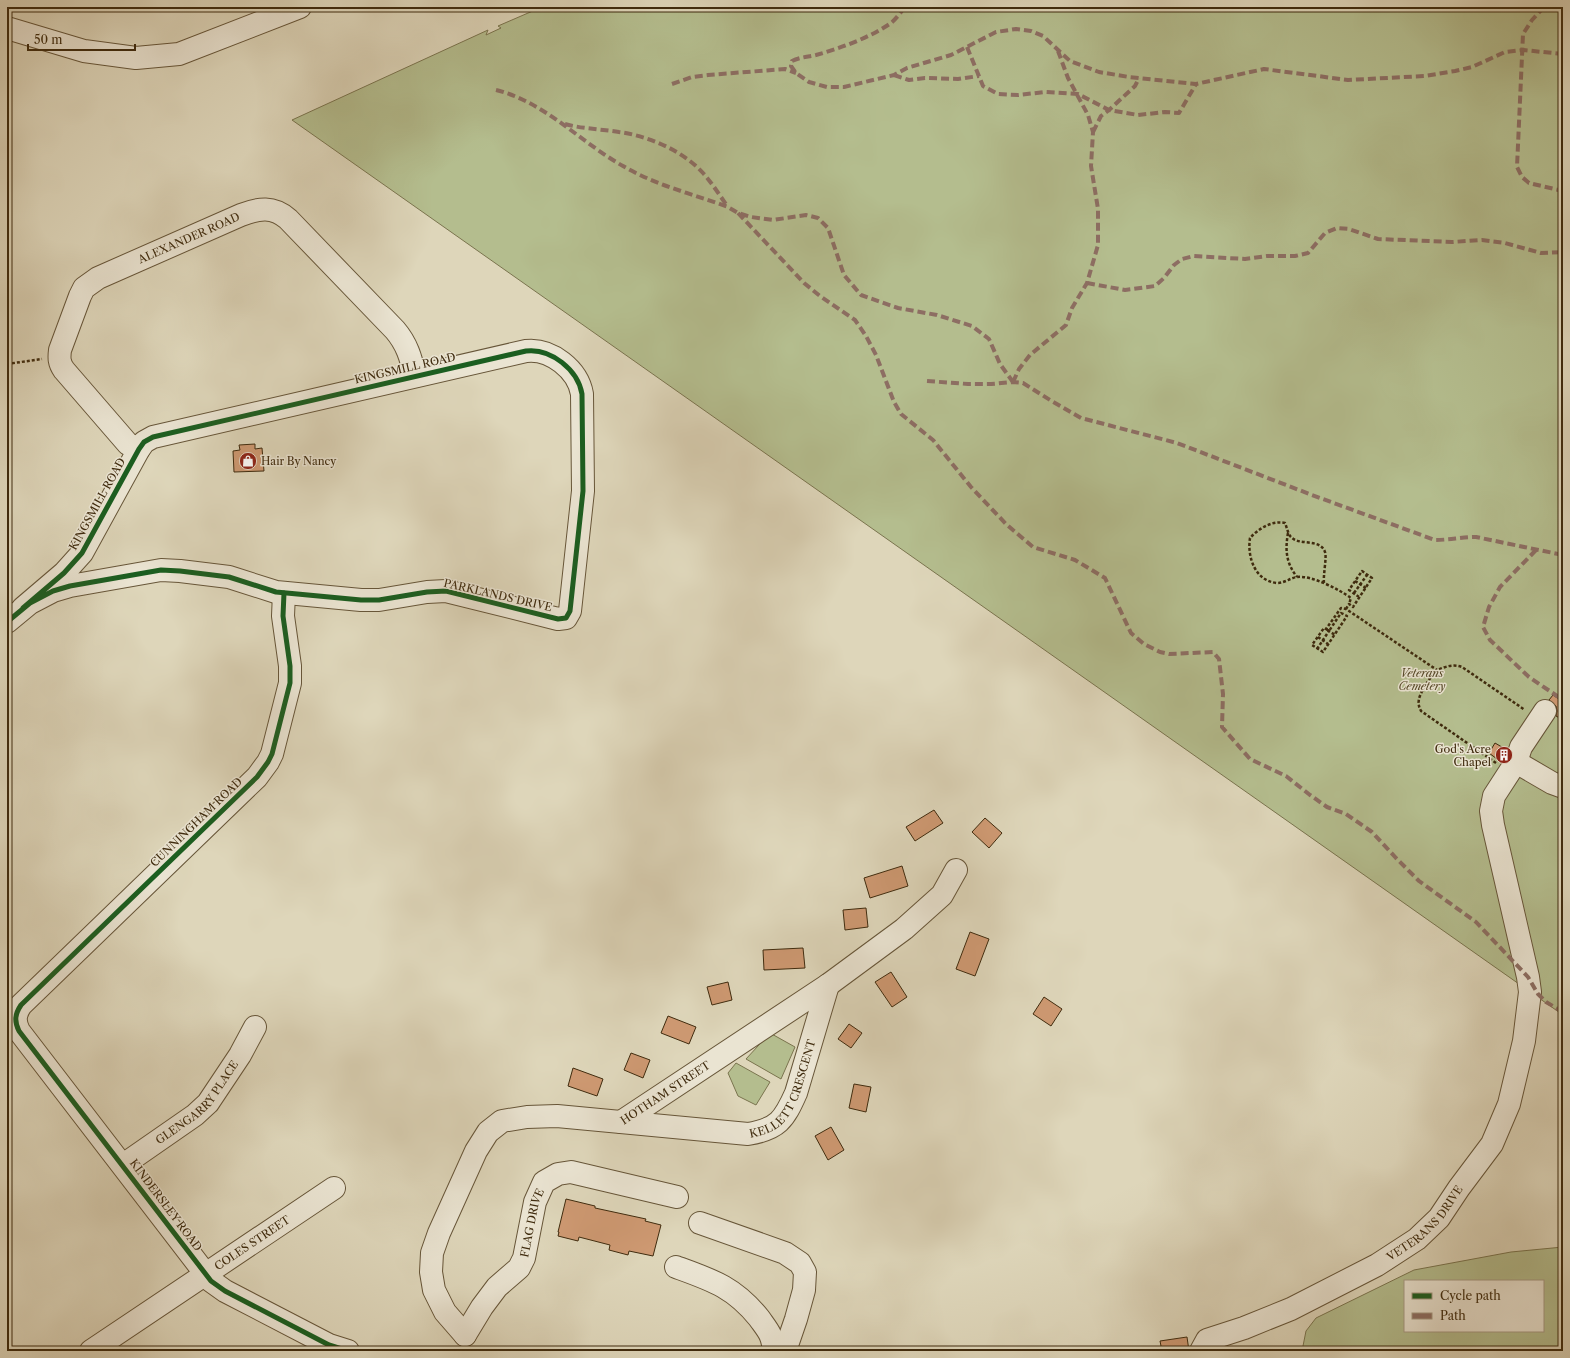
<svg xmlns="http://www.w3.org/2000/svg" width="1570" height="1358" viewBox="0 0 1570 1358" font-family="'Libre Caslon Text',serif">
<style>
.green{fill:#b4bd8e;stroke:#7a744e;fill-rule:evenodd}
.building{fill:#ce9972;stroke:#3f2b0e}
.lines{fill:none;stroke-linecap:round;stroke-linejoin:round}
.minor-casing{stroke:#675639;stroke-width:24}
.path{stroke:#3f2b0e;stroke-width:2.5;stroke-dasharray:3 2;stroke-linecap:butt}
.minor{stroke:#eae4d2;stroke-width:22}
.quiet{stroke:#8d6e63;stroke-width:4;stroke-dasharray:8 4;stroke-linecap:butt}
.cycleway-casing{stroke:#eae4d2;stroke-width:8}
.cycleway{stroke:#1b5e20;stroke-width:5}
.labels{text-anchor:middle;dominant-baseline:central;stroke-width:3;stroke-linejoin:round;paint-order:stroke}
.street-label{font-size:11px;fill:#3f2b0e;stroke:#eae4d2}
.poi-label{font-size:11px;fill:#3f2b0e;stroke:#eae4d2;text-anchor:start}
.park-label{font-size:11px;font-style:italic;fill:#564828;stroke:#eae4d2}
</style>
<rect width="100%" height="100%" fill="#ded6ba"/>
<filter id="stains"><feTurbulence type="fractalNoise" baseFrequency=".005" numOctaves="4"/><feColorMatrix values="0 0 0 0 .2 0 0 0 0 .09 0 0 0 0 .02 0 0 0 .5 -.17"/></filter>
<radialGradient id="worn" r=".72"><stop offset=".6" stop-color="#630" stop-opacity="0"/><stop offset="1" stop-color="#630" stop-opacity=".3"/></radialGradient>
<g class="green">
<path d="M542,7H1563V1015L292,120L488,30L486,35L501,28L498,26Z"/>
<path d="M770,1033L795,1047L781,1079L746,1059Z"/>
<path d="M736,1063L770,1082L756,1105L738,1096L728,1073Z"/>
<path d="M1563,1247V1351H1302L1306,1331L1316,1318L1414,1270L1511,1252ZM1405,1281H1543V1331H1405Z"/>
</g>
<g class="building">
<path d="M255,444V449L262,448L264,471L234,472L233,451L240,450L239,445Z"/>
<path d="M1553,695L1563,702V720L1556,716L1557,711L1556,706L1549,700Z"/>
<path d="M1495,743L1507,750L1501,762L1489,753Z"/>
<path d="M934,810L943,823L915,841L906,827Z"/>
<path d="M985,818L1002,833L989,848L972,832Z"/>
<path d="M902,866L908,886L870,898L864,878Z"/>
<path d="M866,908L868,927L845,930L843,910Z"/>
<path d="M970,932L989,939L975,976L956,969Z"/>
<path d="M803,948L805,968L764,970L763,950Z"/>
<path d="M891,972L907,997L892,1007L875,982Z"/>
<path d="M728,982L732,1000L712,1005L707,987Z"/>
<path d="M1044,997L1062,1009L1051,1026L1033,1014Z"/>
<path d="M668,1016L696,1027L689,1044L661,1033Z"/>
<path d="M849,1024L862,1033L851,1048L838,1039Z"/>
<path d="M631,1053L650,1060L643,1078L624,1070Z"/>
<path d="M573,1068L603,1079L597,1096L568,1086Z"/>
<path d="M854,1084L871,1087L866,1112L849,1108Z"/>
<path d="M831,1127L844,1150L828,1160L815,1136Z"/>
<path d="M566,1199L595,1206V1208L646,1219L645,1221L661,1225L653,1256L629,1251L628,1255L609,1250L610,1245L579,1237L578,1241L558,1236L559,1232H558Z"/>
<path d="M1187,1337L1189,1351H1162L1160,1341Z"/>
</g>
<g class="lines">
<defs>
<g id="minor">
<path d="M7,28L84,51L136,58L179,54L300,7"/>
<path id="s1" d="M139,449L128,444L64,370C59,363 59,358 60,350L80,296L84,288L98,278L241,215C259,208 273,206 288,219L395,330C407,344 411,358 415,376"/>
<path d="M284,593L283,616L290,666V683L272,754L268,762L257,777L21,1005C15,1014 14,1021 19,1031L211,1281L225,1291L329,1345L348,1351"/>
<path d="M7,622L30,603L53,591L70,586L161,570L180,571L229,577L276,592L361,600H379L427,592L446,591L558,619L566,618L570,611L583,491L582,394C578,370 551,348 526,351L153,437L144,442L139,449L82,553L64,573L23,608"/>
<path d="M1516,762L1552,783L1563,787"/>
<path id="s2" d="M621,1122L828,985L904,929L942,895L956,870"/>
<path id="s3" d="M123,1165L195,1115L208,1103L240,1055L255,1027"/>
<path d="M700,1223L785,1253L800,1263L805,1272L804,1290L796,1319L785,1351"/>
<path d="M676,1267C712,1280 734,1287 759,1318C769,1332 772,1334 774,1351"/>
<path id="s4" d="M465,1335L445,1312L434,1290L431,1272L432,1253L439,1233L476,1151L488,1132L502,1121L527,1117L557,1116L748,1134C778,1129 784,1120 796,1093L828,985"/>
<path id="s5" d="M465,1335L482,1307L497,1287L519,1268L524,1258L535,1202L544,1182L558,1174L571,1172L677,1197"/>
<path id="s6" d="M91,1351L334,1188"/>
<path id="s7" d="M1201,1351L1207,1340L1244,1328L1291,1309L1377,1265L1417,1239L1439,1218L1459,1188L1492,1144L1509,1104L1524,1041L1530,992L1528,977L1493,825L1491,811L1494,796L1516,762L1521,747L1545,711"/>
</g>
</defs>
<use href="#minor" class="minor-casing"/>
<g class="path">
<path d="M7,364L42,359"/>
<path d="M1288,533C1285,550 1286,563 1297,577"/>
<path d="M1355,581L1366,588"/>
<path d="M1324,583C1323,575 1327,557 1325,552C1320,538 1299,546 1291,537C1288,534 1287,528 1285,523C1272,520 1258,529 1250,538C1247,557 1255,581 1277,583C1285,583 1290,578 1297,577C1312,575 1340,590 1351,598L1349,604"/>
<path d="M1354,593L1367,575"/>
<path d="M1346,609L1349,604L1353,607L1372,578L1362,571L1349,590L1359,597"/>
<path d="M1326,629L1329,631L1341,613L1347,616L1323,652L1312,645L1324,628L1326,629L1341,608L1346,609L1437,670"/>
<path d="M1318,637L1328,644"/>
<path d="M1317,649L1329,631L1335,635"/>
<path d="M1496,763L1421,711C1419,707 1418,704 1419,699C1420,693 1432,673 1438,670C1446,666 1454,664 1462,667L1525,710"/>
</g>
<use href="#minor" class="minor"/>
<g class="quiet">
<path d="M905,7C901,12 896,19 891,23C869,38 841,48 816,55C808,57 800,57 792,61L791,66L796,73L809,82L827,87H844L894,75L907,68L951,55L996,32L1016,29L1031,31L1043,36L1070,61L1099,72L1129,77L1196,84L1264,69L1348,80L1425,76L1455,71L1472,67L1505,52L1523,50L1563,54"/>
<path d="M1544,7L1532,20L1523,34L1517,167L1522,177L1529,183L1563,191"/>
<path d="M967,47L983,86L998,94L1018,95L1045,92L1078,94L1109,110L1138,115L1165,112L1179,113L1196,84"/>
<path d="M894,75L909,80L925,78L958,79L979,76"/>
<path d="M672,84L692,77L708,75L785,69L796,73"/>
<path d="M496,90C545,102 580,142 623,166C655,185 693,194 728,207L738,213L751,217L773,220L806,215L818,218L828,228L844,275L861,295L898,308L937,315L972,326L989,339L1000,364L1013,382"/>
<path d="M565,124C583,129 601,129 619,132C648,136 682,150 703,173C712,183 720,196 728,207"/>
<path d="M1093,132L1101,116L1109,110L1135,86L1139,78"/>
<path d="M738,213L804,283L820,296L855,320L866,336L876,355L894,402L901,414L933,440L971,487L1006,524L1033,547L1075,560L1105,578L1131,633L1144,644L1160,652L1169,654L1213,652L1219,659L1223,694L1222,727L1250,759L1286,776L1310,795L1327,807L1346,814L1372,832L1396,858L1419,881L1476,922L1528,977L1538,994L1546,1002L1563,1012"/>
<path d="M1087,283L1125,290L1155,286L1164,278L1174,265L1182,259L1194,256L1245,259L1267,256H1295L1308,253L1325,233L1337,228L1349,229L1378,239L1452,242L1482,240L1505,243L1541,253L1563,252"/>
<path d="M927,381L968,384H991L1013,382L1023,383L1050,400L1081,418L1177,443L1312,495L1435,540C1449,540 1462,537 1476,537L1563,555"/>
<path d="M1013,382L1019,369L1030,355L1066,325L1072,308L1087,283L1098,245V209L1091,166L1093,132L1088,115L1068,78L1058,51"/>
<path d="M1536,550L1500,587L1489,607L1483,627L1490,640L1529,677L1563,700"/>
</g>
<defs>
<g id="cycleway">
<path d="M284,593L283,616L290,666V683L272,754L268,762L257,777L21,1005C15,1014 14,1021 19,1031L211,1281L225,1291L329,1345L348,1351"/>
<path d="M7,622L30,603L53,591L70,586L161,570L180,571L229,577L276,592L361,600H379L427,592L446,591L558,619L566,618L570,611L583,491L582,394C578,370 551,348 526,351L153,437L144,442L139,449L82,553L64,573L23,608"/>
</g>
</defs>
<use href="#cycleway" class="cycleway-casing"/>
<use href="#cycleway" class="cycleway"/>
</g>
<defs>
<symbol id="shop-disc" viewBox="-11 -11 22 22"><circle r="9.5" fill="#8f2418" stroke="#eae4d2"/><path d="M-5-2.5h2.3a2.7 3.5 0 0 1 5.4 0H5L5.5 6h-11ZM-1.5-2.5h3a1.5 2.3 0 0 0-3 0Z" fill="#fff"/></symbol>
<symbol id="building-disc" viewBox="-11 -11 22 22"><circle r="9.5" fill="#8f2418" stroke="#eae4d2"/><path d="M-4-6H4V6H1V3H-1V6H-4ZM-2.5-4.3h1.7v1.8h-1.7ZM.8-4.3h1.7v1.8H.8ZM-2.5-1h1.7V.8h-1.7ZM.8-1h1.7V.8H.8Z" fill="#fff"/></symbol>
</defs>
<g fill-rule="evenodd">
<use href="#shop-disc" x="238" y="451" width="20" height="20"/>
<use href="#building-disc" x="1494" y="745" width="20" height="20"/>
</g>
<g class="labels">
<g class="street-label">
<text stroke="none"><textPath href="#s1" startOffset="314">ALEXANDER ROAD</textPath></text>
<text transform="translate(405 368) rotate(-13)">KINGSMILL ROAD</text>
<text transform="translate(97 504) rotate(-61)">KINGSMILL ROAD</text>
<text transform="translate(498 595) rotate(13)">PARKLANDS DRIVE</text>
<text transform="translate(196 822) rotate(-44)">CUNNINGHAM ROAD</text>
<text stroke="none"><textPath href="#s4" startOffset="553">KELLETT CRESCENT</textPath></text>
<text stroke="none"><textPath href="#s2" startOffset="53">HOTHAM STREET</textPath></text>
<text stroke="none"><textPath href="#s3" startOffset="98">GLENGARRY PLACE</textPath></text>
<text transform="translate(166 1205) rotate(53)">KINDERSLEY ROAD</text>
<text stroke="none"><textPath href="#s7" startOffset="263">VETERANS DRIVE</textPath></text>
<text stroke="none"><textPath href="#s5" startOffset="134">FLAG DRIVE</textPath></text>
<text stroke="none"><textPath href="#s6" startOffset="194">COLES STREET</textPath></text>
</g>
<g class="poi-label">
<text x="261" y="461">Hair By Nancy</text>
<text x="1491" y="749" text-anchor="end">God's Acre<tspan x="1491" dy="13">Chapel</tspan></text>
</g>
<g class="park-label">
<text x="1422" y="673">Veterans<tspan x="1422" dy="13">Cemetery</tspan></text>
</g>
</g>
<rect width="1570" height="1358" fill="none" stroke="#ded6ba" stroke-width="24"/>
<rect x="8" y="8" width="1554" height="1342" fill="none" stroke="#3f2b0e" stroke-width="2"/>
<rect x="12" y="12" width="1546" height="1334" fill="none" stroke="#3f2b0e"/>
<rect x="1404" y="1280" width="140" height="52" fill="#eae4d2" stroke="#a69a84"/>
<rect x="1412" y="1293" width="20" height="6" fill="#1b5e20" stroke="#a69a84"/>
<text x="1440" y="1300" font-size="12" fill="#3f2b0e">Cycle path</text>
<rect x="1412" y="1313" width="20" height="6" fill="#8d6e63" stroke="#a69a84"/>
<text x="1440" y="1320" font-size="12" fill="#3f2b0e">Path</text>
<path d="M28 44v6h107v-6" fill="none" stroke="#3f2b0e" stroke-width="2"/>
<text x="34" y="44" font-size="12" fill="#3f2b0e" stroke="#eae4d2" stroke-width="3" paint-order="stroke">50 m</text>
<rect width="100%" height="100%" filter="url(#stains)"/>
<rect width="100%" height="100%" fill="url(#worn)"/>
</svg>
